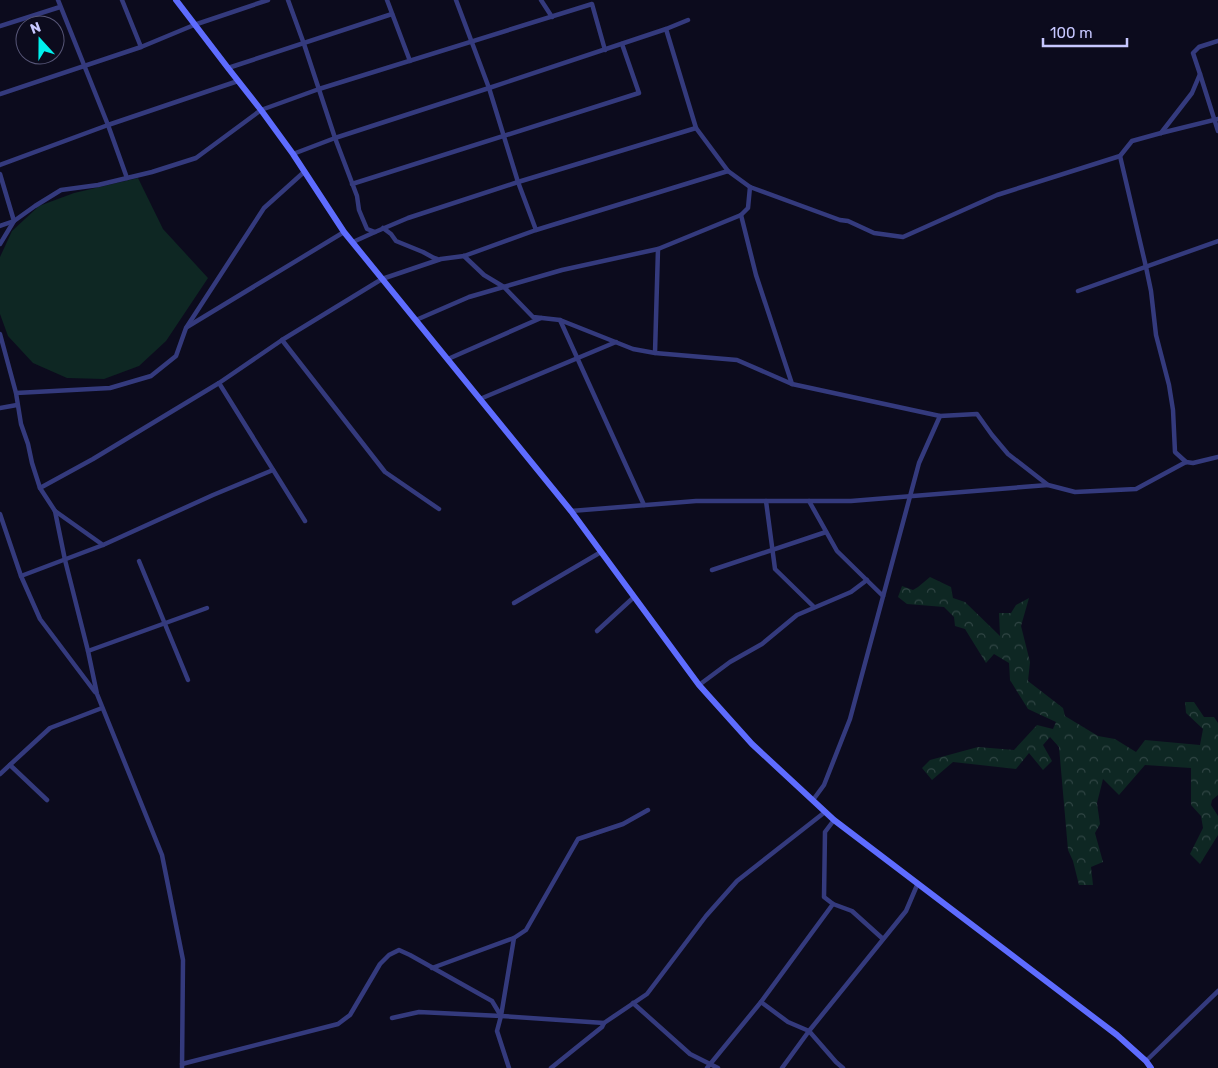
<svg xmlns="http://www.w3.org/2000/svg" width="1218" height="1068" viewBox="0 0 1218 1068" font-family="Rubik,sans-serif">
<style>
.grass{fill:#0e2723}
.forest{fill:url(#forest-crowns)}
.lines{fill:none;stroke-linecap:round;stroke-linejoin:round}
.street{stroke:#343a7d;stroke-width:4.5}
.secondary{stroke:#5e6cff;stroke-width:6}
</style>
<defs>
<pattern id="forest-crowns" width="20" height="18" patternUnits="userSpaceOnUse" patternTransform="scale(1.25)"><rect width="20" height="18" fill="#0e2723"/><path d="M2 6a3 3 0 1 1 6 0M12 15a3 3 0 1 1 6 0" fill="none" stroke="#304544"/></pattern>
</defs>
<rect width="100%" height="100%" fill="#0c0b1d"/>
<path class="grass" d="M138,178L163,229L208,278L166,341L139,366L104,379L67,378L33,363L8,336L0,314V257L12,231L39,206L74,193Z"/>
<path class="forest" d="M930,577L951,587L953,598L965,602L1000,636L999,613H1011L1016,605L1029,598L1021,626L1030,662L1028,681L1063,708L1065,716L1098,736L1115,739L1136,752L1145,740L1200,745L1203,729L1186,713L1185,702H1194L1204,717H1214L1218,723V795L1212,800L1211,805L1218,816V835L1200,864L1190,854L1203,828L1201,816L1191,805V768L1145,765L1119,795L1103,779L1097,803L1100,824L1095,833L1103,862L1091,867L1093,885H1079L1073,861L1068,850L1059,747L1050,737L1043,745L1052,761L1043,770L1029,753L1016,769L953,762L932,780L922,768L930,760L978,747L1014,750L1037,725L1053,729L1056,722L1028,709L1010,680L1009,663L994,654L986,663L965,629L955,626L954,617L944,607L907,604L898,597L902,586L913,590L918,587Z"/>
<g class="lines">
<g class="street">
<path d="M58,0L108,125L127,178"/>
<path d="M122,0L141,47"/>
<path d="M288,0L304,44L335,138L357,196L359,210L367,229L375,232L353,242"/>
<path d="M387,0L410,61"/>
<path d="M456,0L489,88L518,182L536,230"/>
<path d="M541,0L552,17"/>
<path d="M0,26L60,7"/>
<path d="M666,29L696,128L728,171"/>
<path d="M228,68L392,14"/>
<path d="M1200,74L1218,131"/>
<path d="M0,94L141,47L194,25L268,0"/>
<path d="M1161,133L1192,93L1200,74L1193,53L1199,47L1218,41"/>
<path d="M293,154L335,138L489,88L666,29L688,20"/>
<path d="M1120,156L1146,267L1151,291L1156,335L1169,385L1173,410L1175,452L1186,462"/>
<path d="M0,165L108,125L238,81"/>
<path d="M0,174L14,221L0,244"/>
<path d="M352,184L639,93L622,44"/>
<path d="M741,215L756,275L792,384"/>
<path d="M0,226L14,221L35,206L61,190L98,185L127,178L152,172L196,158L261,110L319,89L592,4L605,50"/>
<path d="M383,228L391,234L396,241L423,252L434,258L437,259"/>
<path d="M375,232L408,218L518,182L696,128"/>
<path d="M464,256L484,275L504,287L533,317L560,320L633,349L655,353L737,360L792,384L940,416L977,414L992,435L1008,454L1048,485L1075,492L1136,489L1186,462L1193,463L1218,457"/>
<path d="M1078,291L1218,241"/>
<path d="M416,320L469,297L562,270L658,249L741,215L748,208L750,187"/>
<path d="M560,320L644,505"/>
<path d="M187,327L344,232"/>
<path d="M0,334L16,393L21,424L28,444L32,463L40,488L55,511L65,560L88,651L97,694L162,855L183,960L182,1068"/>
<path d="M282,340L385,472L439,509"/>
<path d="M655,353L658,249"/>
<path d="M448,359L541,318"/>
<path d="M219,383L305,521"/>
<path d="M16,393L110,388L151,376L176,356L186,328L264,208L304,172"/>
<path d="M480,399L616,342"/>
<path d="M0,408L17,405"/>
<path d="M40,488L93,459L219,383L282,340L382,279L441,259L464,256L536,230L728,171L750,187L840,220L848,221L874,233L903,237L997,195L1120,156L1132,141L1161,133L1218,119"/>
<path d="M766,501L775,569L814,607"/>
<path d="M809,501L837,551L883,596"/>
<path d="M55,511L103,545L213,495L273,470"/>
<path d="M571,511L696,501H851L1048,485"/>
<path d="M0,514L21,576L40,619L95,692"/>
<path d="M139,561L188,680"/>
<path d="M712,570L826,532"/>
<path d="M21,576L103,545"/>
<path d="M514,603L601,552"/>
<path d="M597,631L634,597"/>
<path d="M88,651L207,608"/>
<path d="M699,685L730,662L762,644L797,615L851,592L867,580"/>
<path d="M10,765L47,800"/>
<path d="M0,774L50,728L102,708"/>
<path d="M813,800L824,785L850,719L919,463L940,416"/>
<path d="M834,820L825,832L824,897L833,904L852,911L883,939"/>
<path d="M432,968L514,938L526,930L578,839L623,824L648,810"/>
<path d="M761,1002L788,1022L809,1031L836,1062L843,1068"/>
<path d="M633,1003L690,1054L718,1068"/>
<path d="M392,1018L419,1012L501,1016"/>
<path d="M1146,1061L1218,991"/>
<path d="M182,1064L338,1024L350,1015L380,964L389,955L399,950L410,955L492,1001L501,1016L604,1023L647,994L706,916L737,881L825,812"/>
<path d="M509,1068L497,1031L501,1016L514,938"/>
<path d="M551,1068L602,1027L604,1023"/>
<path d="M707,1068L761,1002L833,904"/>
<path d="M782,1068L809,1031L906,911L918,883"/>
</g>
<path class="secondary" d="M176,0L228,68L261,110L293,154L344,232L571,511L699,685L752,744L834,820L1117,1035L1146,1061L1151,1068"/>
</g>
<g transform="translate(40 40) rotate(339)"><circle r="24" fill="#0c0b1d" stroke="#575677"/>
<path d="M0-4L9 19L0 12L-9 19Z" fill="#00f2ee"/>
<text y="-8" font-size="14" font-weight="bold" text-anchor="middle" fill="#c7c7ff">N</text>
</g>
<path d="M1043 38v8h84v-8" fill="none" stroke="#c7c7ff" stroke-width="2.5"/>
<text x="1050" y="38" font-size="15" fill="#c7c7ff" stroke="#0c0b1d" stroke-width="4" paint-order="stroke">100 m</text>
</svg>
